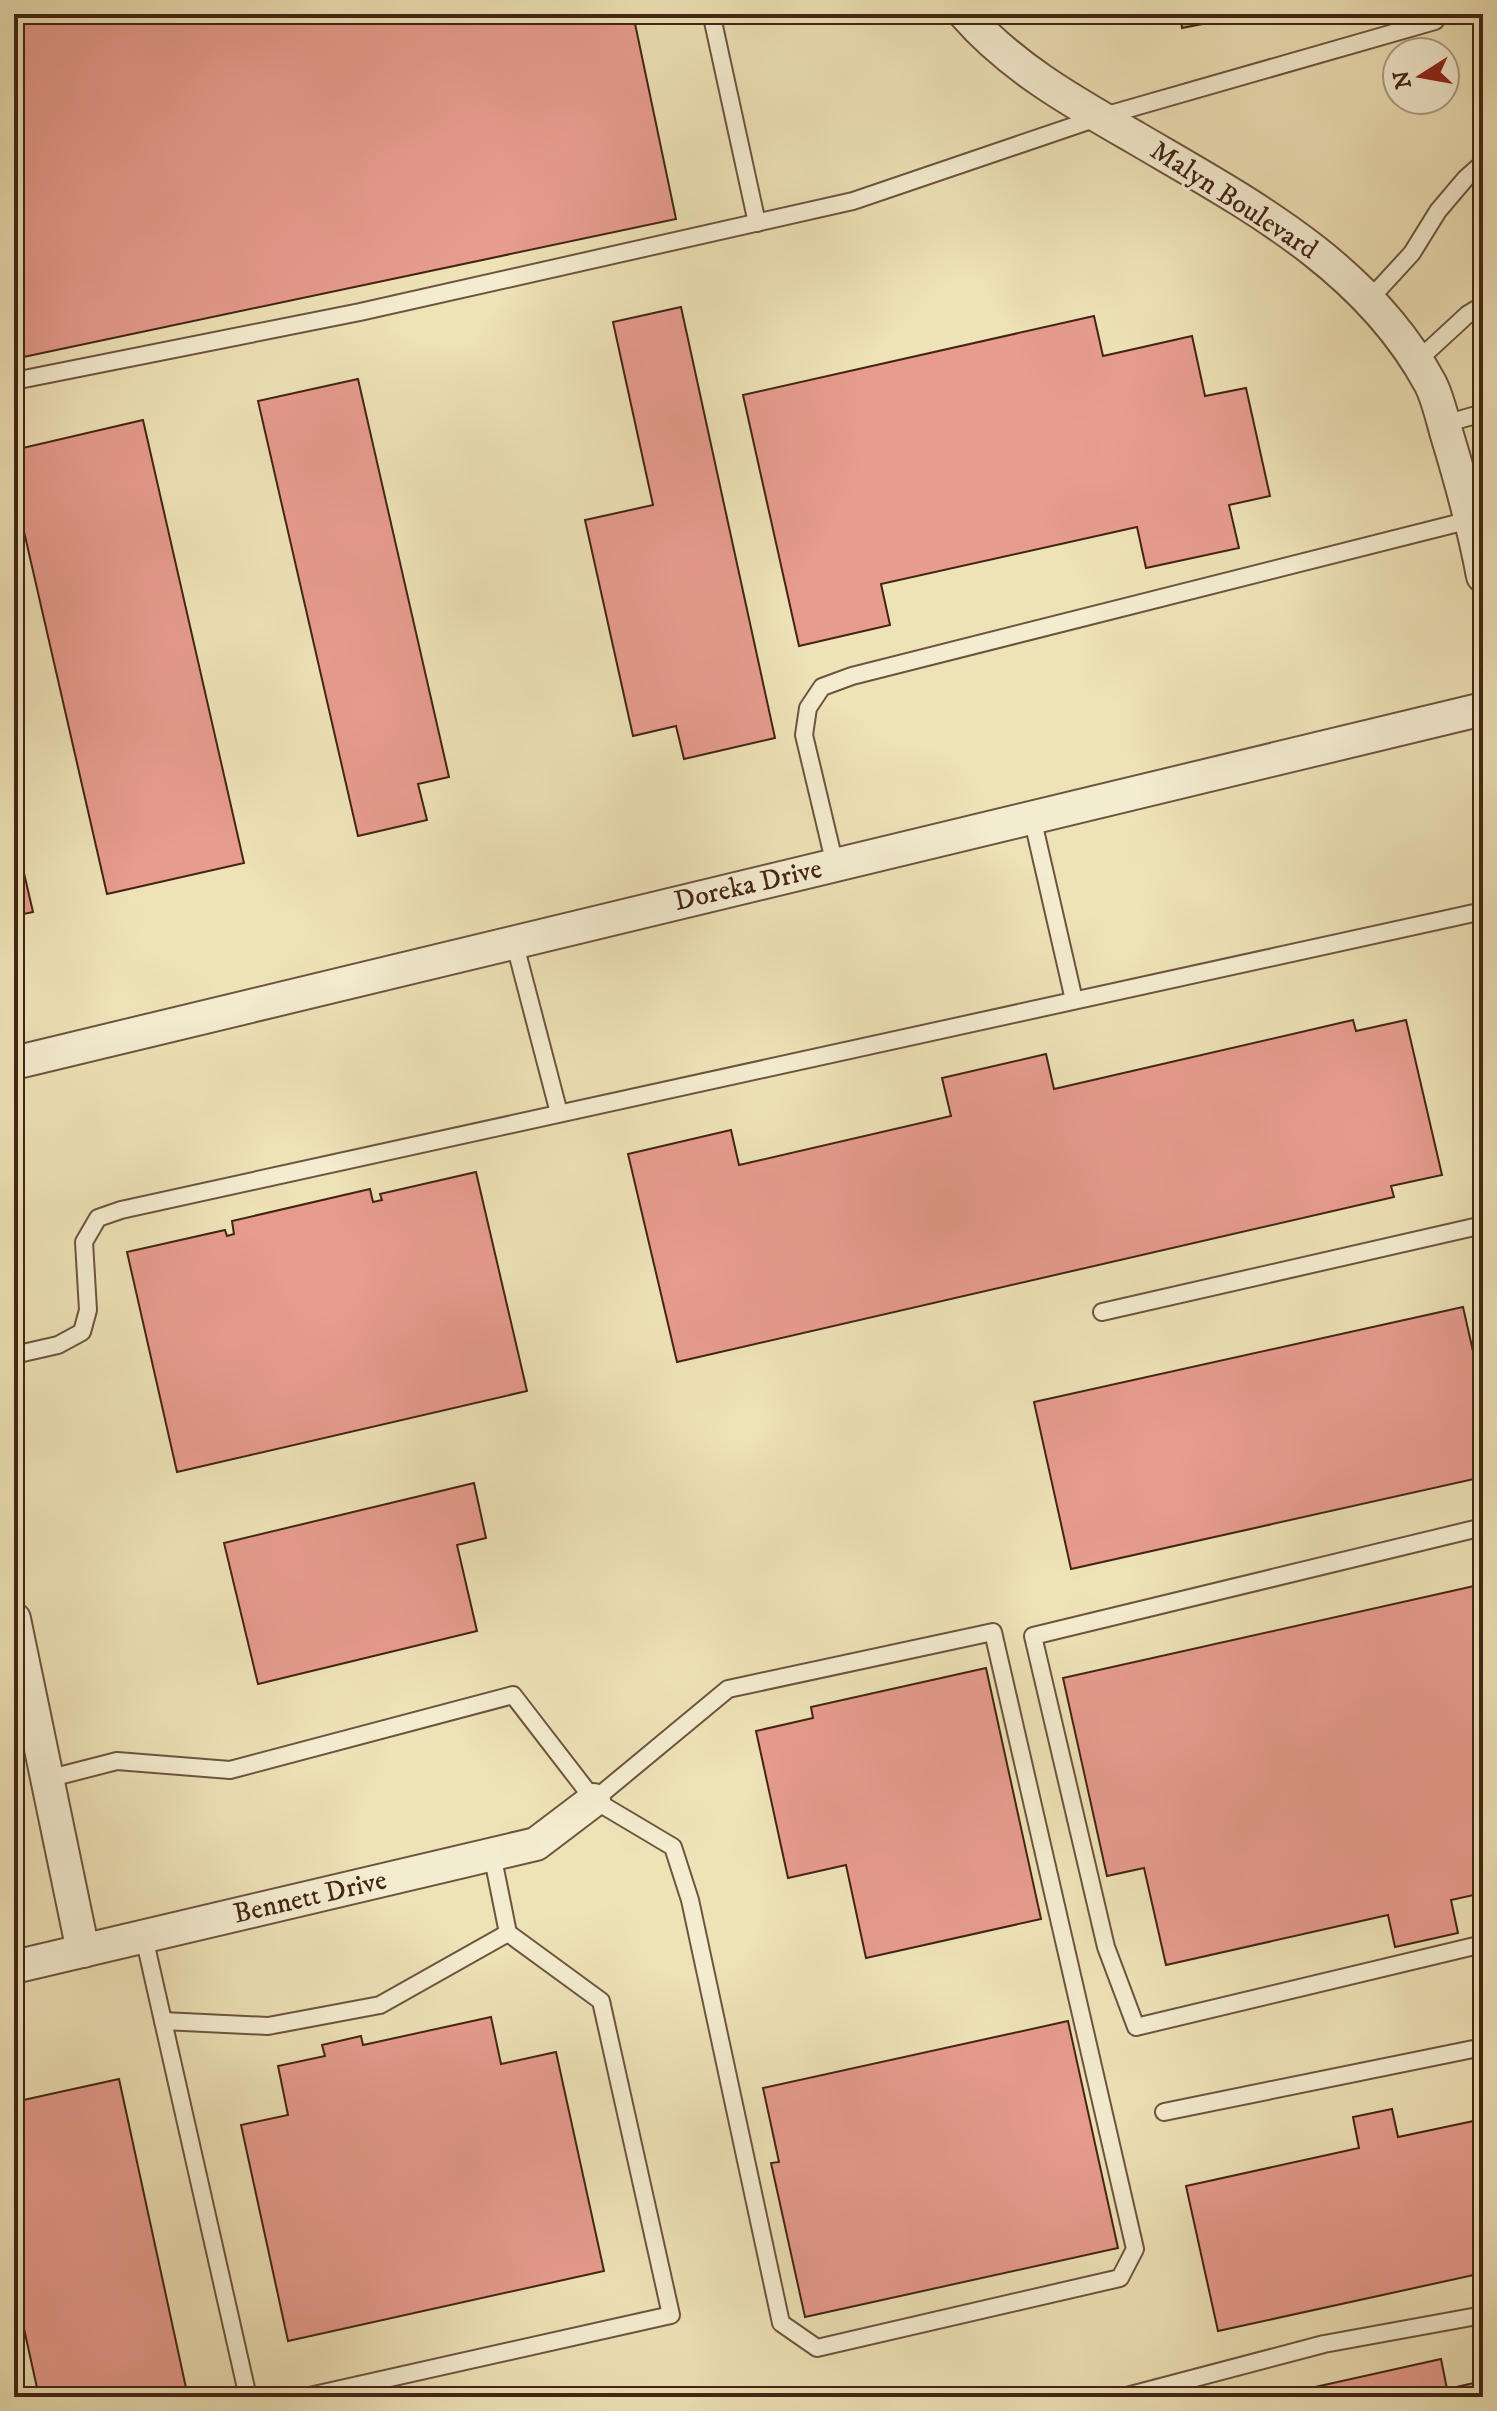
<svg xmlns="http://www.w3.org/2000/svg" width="1497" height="2411" viewBox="0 0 1497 2411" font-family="'IM FELL DW Pica',serif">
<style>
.building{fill:#e79c8e;stroke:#432415;stroke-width:2}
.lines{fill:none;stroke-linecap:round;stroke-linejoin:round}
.lane-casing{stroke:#6e543e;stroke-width:20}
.street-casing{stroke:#6e543e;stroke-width:36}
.lane{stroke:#f4ecd0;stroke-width:16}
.street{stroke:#f4ecd0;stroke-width:32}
.labels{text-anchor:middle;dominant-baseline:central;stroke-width:6;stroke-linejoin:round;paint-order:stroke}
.street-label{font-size:28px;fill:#432415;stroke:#f4ecd0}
</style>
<rect width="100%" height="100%" fill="#eee2b7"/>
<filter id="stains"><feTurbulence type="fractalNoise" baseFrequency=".0025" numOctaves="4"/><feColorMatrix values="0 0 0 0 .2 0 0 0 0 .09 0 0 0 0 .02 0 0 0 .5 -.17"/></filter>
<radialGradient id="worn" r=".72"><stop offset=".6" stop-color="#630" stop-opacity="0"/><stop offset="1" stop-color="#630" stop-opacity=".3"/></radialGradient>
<g class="building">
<path d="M14,14H633L676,219L14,359Z"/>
<path d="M1180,14H1253L1182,28Z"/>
<path d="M681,307L775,738L684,759L676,726L633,736L585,520L653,505L613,322Z"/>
<path d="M1094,316L1103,356L1192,336L1205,396L1246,388L1270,496L1229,505L1239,548L1146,568L1137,527L881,584L890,625L799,646L743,395Z"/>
<path d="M358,379L449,777L418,784L427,820L358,836L258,401Z"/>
<path d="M143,420L244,863L107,894L14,488V450Z"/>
<path d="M14,830L33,912L14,916Z"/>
<path d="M1353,1020L1356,1031L1406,1020L1442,1175L1391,1186L1394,1197L677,1362L628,1154L731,1130L739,1165L951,1116L942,1078L1046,1054L1054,1089Z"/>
<path d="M476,1172L527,1391L177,1472L127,1252L225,1230L227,1236L234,1234L232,1221L370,1189L373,1202L382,1200L380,1194Z"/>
<path d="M1463,1307L1483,1395V1477L1071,1569L1034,1402Z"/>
<path d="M474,1483L486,1538L457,1545L477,1631L258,1684L224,1543Z"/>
<path d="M1483,1584V1893L1451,1900L1458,1933L1395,1947L1388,1915L1166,1965L1144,1868L1107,1876L1063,1678Z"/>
<path d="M986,1668L1041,1919L866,1958L846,1865L788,1878L756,1731L813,1718L811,1707Z"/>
<path d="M491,2017L501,2064L556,2052L604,2271L288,2341L241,2125L288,2115L278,2066L325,2056L322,2045L361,2036L363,2045Z"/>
<path d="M1068,2021L1118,2248L805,2317L771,2163L779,2162L763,2088Z"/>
<path d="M119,2079L188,2397H39L14,2283V2154L21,2152L14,2121V2102Z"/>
<path d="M1392,2109L1398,2137L1483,2119V2273L1218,2331L1186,2186L1359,2148L1353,2117Z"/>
<path d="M1441,2359L1447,2389L1483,2381V2397H1270Z"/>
</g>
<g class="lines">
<defs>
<g id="lane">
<path d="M718,14L712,17L757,223"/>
<path d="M1368,301L1412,253L1438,211L1466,178L1483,163"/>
<path d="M1416,362L1468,314L1483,305"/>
<path d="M14,381L360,312L853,201L1100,117L1435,21L1434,14"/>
<path d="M1444,424L1483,413"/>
<path d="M1032,817L1074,1000"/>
<path d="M835,865L804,735L808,708L822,687L852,676L1470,520"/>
<path d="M514,941L559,1113"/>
<path d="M1102,1312L1483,1225"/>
<path d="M14,1355L58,1345L82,1332L88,1310L84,1242L98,1218L121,1210L1483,911"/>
<path d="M1483,1527L1033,1636L1106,1947L1136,2027L1483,1944"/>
<path d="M47,1779L117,1761L230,1770L513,1695L594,1800L673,1847L690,1900L781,2323L817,2348L1120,2278L1135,2249L993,1632L728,1689L594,1800"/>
<path d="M144,1937L248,2397"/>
<path d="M163,2021L268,2026L380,2005L508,1933"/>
<path d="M1164,2112L1483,2047"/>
<path d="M305,2397L671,2315L601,2001L508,1933L492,1854"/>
<path d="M1123,2397L1324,2344L1483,2315"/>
</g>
<g id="street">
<path d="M965,14C1012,68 1075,103 1136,138C1247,203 1366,265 1430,383C1438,398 1442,418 1447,435C1461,481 1474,528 1483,576"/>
<path d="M14,1063L1483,709"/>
<path d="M14,1619L83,1951"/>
<path d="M14,1967L536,1844L594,1800"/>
</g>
</defs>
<use href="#lane" class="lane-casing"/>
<use href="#street" class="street-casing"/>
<use href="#lane" class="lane"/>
<use href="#street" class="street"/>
</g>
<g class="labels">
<g class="street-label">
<text transform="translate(1234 200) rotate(33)">Malyn Boulevard</text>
<text transform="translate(748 885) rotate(-13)">Doreka Drive</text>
<text transform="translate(310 1897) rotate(-13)">Bennett Drive</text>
</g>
</g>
<rect width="1497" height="2411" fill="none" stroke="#eee2b7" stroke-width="48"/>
<rect x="16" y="16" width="1465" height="2379" fill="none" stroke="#432415" stroke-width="4"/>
<rect x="24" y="24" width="1449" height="2363" fill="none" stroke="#432415" stroke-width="2"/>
<g transform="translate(1421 76) rotate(259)"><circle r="38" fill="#f4ecd0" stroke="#ad9c85" stroke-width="2"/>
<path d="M0-6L14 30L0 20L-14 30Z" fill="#8f2418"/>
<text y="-12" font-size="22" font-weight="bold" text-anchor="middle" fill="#432415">N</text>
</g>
<rect width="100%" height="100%" filter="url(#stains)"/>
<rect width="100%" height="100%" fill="url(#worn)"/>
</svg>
